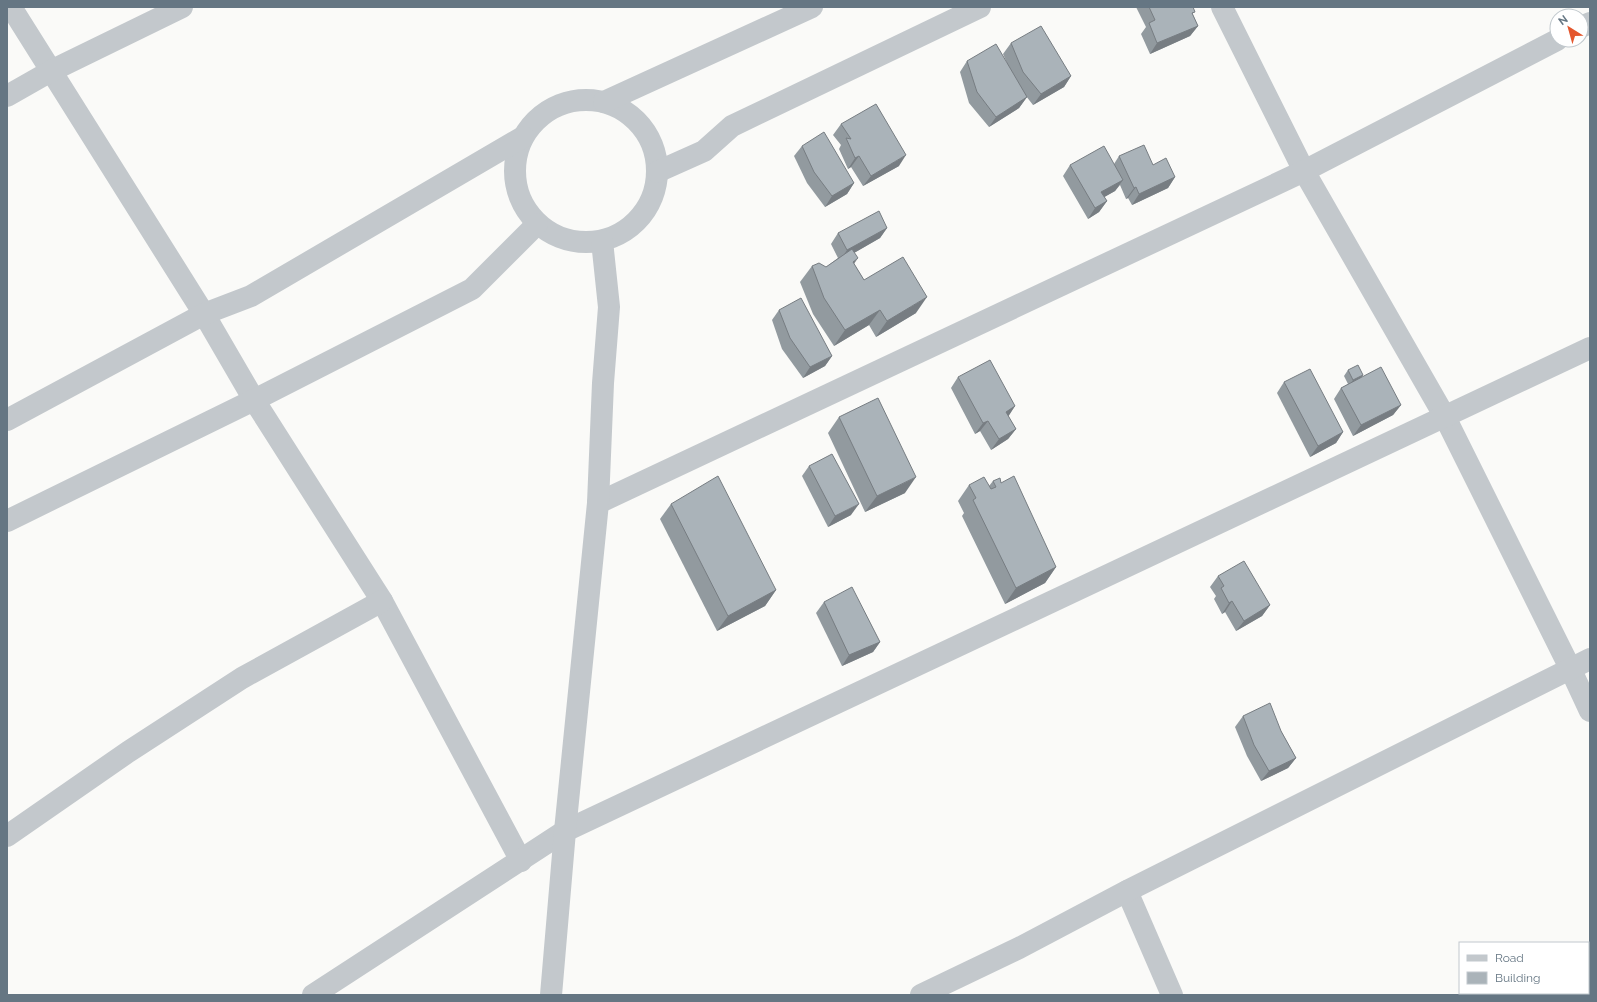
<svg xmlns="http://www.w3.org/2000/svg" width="1597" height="1002" viewBox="0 0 1597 1002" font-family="Raleway,sans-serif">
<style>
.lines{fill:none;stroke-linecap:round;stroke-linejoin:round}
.street{stroke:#c3c8cc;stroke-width:22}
.wall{fill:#929a9f}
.shaded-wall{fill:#777d82}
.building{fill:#aab3b9;stroke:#777d82}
</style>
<rect width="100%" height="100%" fill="#fafaf8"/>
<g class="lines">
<g class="street">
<path d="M11,7L204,314L254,400L382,601L521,861"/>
<path d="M1222,7L1304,171L1445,417L1570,668L1590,711"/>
<path d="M1581,27L1590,23"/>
<path d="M7,96L51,71L182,7"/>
<circle cx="586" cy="171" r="71"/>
<path d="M604,102L812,7"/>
<path d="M657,172L704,151L732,126L980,7"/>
<path d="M7,420L204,314L251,296L523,137"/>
<path d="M598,503L1304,171L1557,40"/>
<path d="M7,521L254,400L472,289L537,224"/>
<path d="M7,836L128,752L242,678L382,601"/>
<path d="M1127,891L1172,995"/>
<path d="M313,995L565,831L1590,348"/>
<path d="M551,995L565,831L598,503L603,383L609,307L602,241"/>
<path d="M921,995L1019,948L1127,891L1590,659"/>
</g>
</g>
<g class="wall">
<path d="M1136,7H1193V15L1198,26L1190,36L1150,54L1141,34L1146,27Z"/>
<path d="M1011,43L1071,76L1064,87L1033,105L1026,96L1027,97L1019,108L989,127L969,103L960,72L967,61L1007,63L1003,54Z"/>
<path d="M841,124L899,166L863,186L851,167L848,169L839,149L841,145L833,135Z"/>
<path d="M802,146L854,183L847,194L825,207L807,183L794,156Z"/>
<path d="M1119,156L1153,165L1175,177L1168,188L1132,205L1128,198L1126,199L1120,185L1115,191L1104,197L1107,201L1099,212L1088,219L1063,176L1070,165L1114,164Z"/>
<path d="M887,228L880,238L854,253V264L864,280L916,313L876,337L869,325L834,346L813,314L800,282L812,266L826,267L838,258L831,244L838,233Z"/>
<path d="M779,310L832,356L825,366L803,378L782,349L772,320Z"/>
<path d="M1348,370L1363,375L1361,378L1401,405L1393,415L1353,436L1334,399L1341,388L1348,384L1344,376Z"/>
<path d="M958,377L1015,406L1008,416L1016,429L1008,439L991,450L980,431L975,434L951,388Z"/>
<path d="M1284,382L1343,432L1336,443L1310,457L1277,393Z"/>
<path d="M839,417L905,493L865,512L828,433Z"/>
<path d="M809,466L851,515L828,527L802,476Z"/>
<path d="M993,481L1001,483L1056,567L1045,583L1005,604L962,516L964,513L958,501L969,485L989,486Z"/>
<path d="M671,504L776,590L765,606L717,631L660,519Z"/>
<path d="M1218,576L1270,605L1262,616L1236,631L1225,612L1222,614L1214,599L1216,596L1210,587Z"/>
<path d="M824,602L880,642L873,652L842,666L816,613Z"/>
<path d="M1243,716L1281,731L1296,758L1288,768L1261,781L1247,756L1235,727Z"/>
</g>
<g class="shaded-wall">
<path d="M1198,26L1190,36L1150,54L1157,43Z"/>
<path d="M1071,76L1064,87L1033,105L1041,94Z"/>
<path d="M1027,97L1019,108L989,127L996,117Z"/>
<path d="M906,155L899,166L863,186L871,176Z"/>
<path d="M859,156L851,167L848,169L855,158Z"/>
<path d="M1175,177L1168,188L1132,205L1139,194Z"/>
<path d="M1123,180L1115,191L1094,203L1101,192Z"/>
<path d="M854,183L847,194L825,207L832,196Z"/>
<path d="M1136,187L1128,198L1126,199L1134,188Z"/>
<path d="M1107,201L1099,212L1088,219L1095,208Z"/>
<path d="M887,228L880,238L840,261L847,250Z"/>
<path d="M858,258L847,274L853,262Z"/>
<path d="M927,297L916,313L876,337L887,321Z"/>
<path d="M880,310L869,325L834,346L845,330Z"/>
<path d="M832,356L825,366L803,378L810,367Z"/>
<path d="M1363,375L1359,380L1349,386L1353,380Z"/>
<path d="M1401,405L1393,415L1353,436L1361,425Z"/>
<path d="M1015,406L1008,417L1006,412Z"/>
<path d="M988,421L980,431L975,434L983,423Z"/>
<path d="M1016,429L1008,439L991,450L999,439Z"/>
<path d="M1343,432L1336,443L1310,457L1318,446Z"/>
<path d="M916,477L905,493L865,512L877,496Z"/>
<path d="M859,504L851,515L828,527L835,516Z"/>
<path d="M1056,567L1045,583L1005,604L1016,588Z"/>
<path d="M776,590L765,606L717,631L728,616Z"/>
<path d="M1232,601L1225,612L1222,614L1229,603Z"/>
<path d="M1270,605L1262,616L1236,631L1244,621Z"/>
<path d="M880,642L873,652L842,666L849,655Z"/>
<path d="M1296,758L1288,768L1261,781L1269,771Z"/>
</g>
<g class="building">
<path d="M1149,7H1193L1195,12L1192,13L1198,26L1157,43L1149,23L1155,20Z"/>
<path d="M1041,26L1071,76L1041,94L1023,72L1011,43Z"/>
<path d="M996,44L1027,97L996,117L977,92L967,61Z"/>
<path d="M876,104L906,155L871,176L859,156L855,158L846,138L851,139L841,124Z"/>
<path d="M824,132L854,183L832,196L814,172L802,146Z"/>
<path d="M1144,145L1153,165L1166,158L1175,177L1139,194L1136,187L1134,188L1119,156Z"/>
<path d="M1104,146L1123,180L1101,192L1107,201L1095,208L1070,165Z"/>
<path d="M879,211L887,228L847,250L838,233Z"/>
<path d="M852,249L858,258L853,262L864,280L903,257L927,297L887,321L880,310L845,330L824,298L812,266L819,263L826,267Z"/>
<path d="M801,298L832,356L810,367L790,338L779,310Z"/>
<path d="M990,360L1015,406L1006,412L1016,429L999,439L988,421L983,423L958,377Z"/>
<path d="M1358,365L1363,375L1353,380L1348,370Z"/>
<path d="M1381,367L1401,405L1361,425L1341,388Z"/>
<path d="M1310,369L1343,432L1318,446L1284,382Z"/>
<path d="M878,398L916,477L877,496L839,417Z"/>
<path d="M832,454L859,504L835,516L809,466Z"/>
<path d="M718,476L776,590L728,616L671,504Z"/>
<path d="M1014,476L1056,567L1016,588L973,500L976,498L969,485L984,477L991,489L996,487L993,481L1000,478L1001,483Z"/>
<path d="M1244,561L1270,605L1244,621L1232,601L1229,603L1221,588L1224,586L1218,576Z"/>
<path d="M852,587L880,642L849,655L824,602Z"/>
<path d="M1270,703L1281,731L1296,758L1269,771L1254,745L1243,716Z"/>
</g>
<rect width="1597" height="1002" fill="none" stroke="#657683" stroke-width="16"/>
<rect x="1459" y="942" width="130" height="52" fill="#ffffff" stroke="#c1c8cd"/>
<rect x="1467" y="955" width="20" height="6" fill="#c3c8cc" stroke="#c1c8cd"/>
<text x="1495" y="962" font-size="12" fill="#657683">Road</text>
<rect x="1467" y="972" width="20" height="12" fill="#aab3b9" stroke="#c1c8cd"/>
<text x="1495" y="982" font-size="12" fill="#657683">Building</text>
<g transform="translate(1569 28) rotate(323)"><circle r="19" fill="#ffffff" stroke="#c1c8cd"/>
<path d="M0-3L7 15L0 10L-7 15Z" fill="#e4572e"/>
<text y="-6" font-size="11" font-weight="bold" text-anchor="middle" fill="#657683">N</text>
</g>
</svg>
